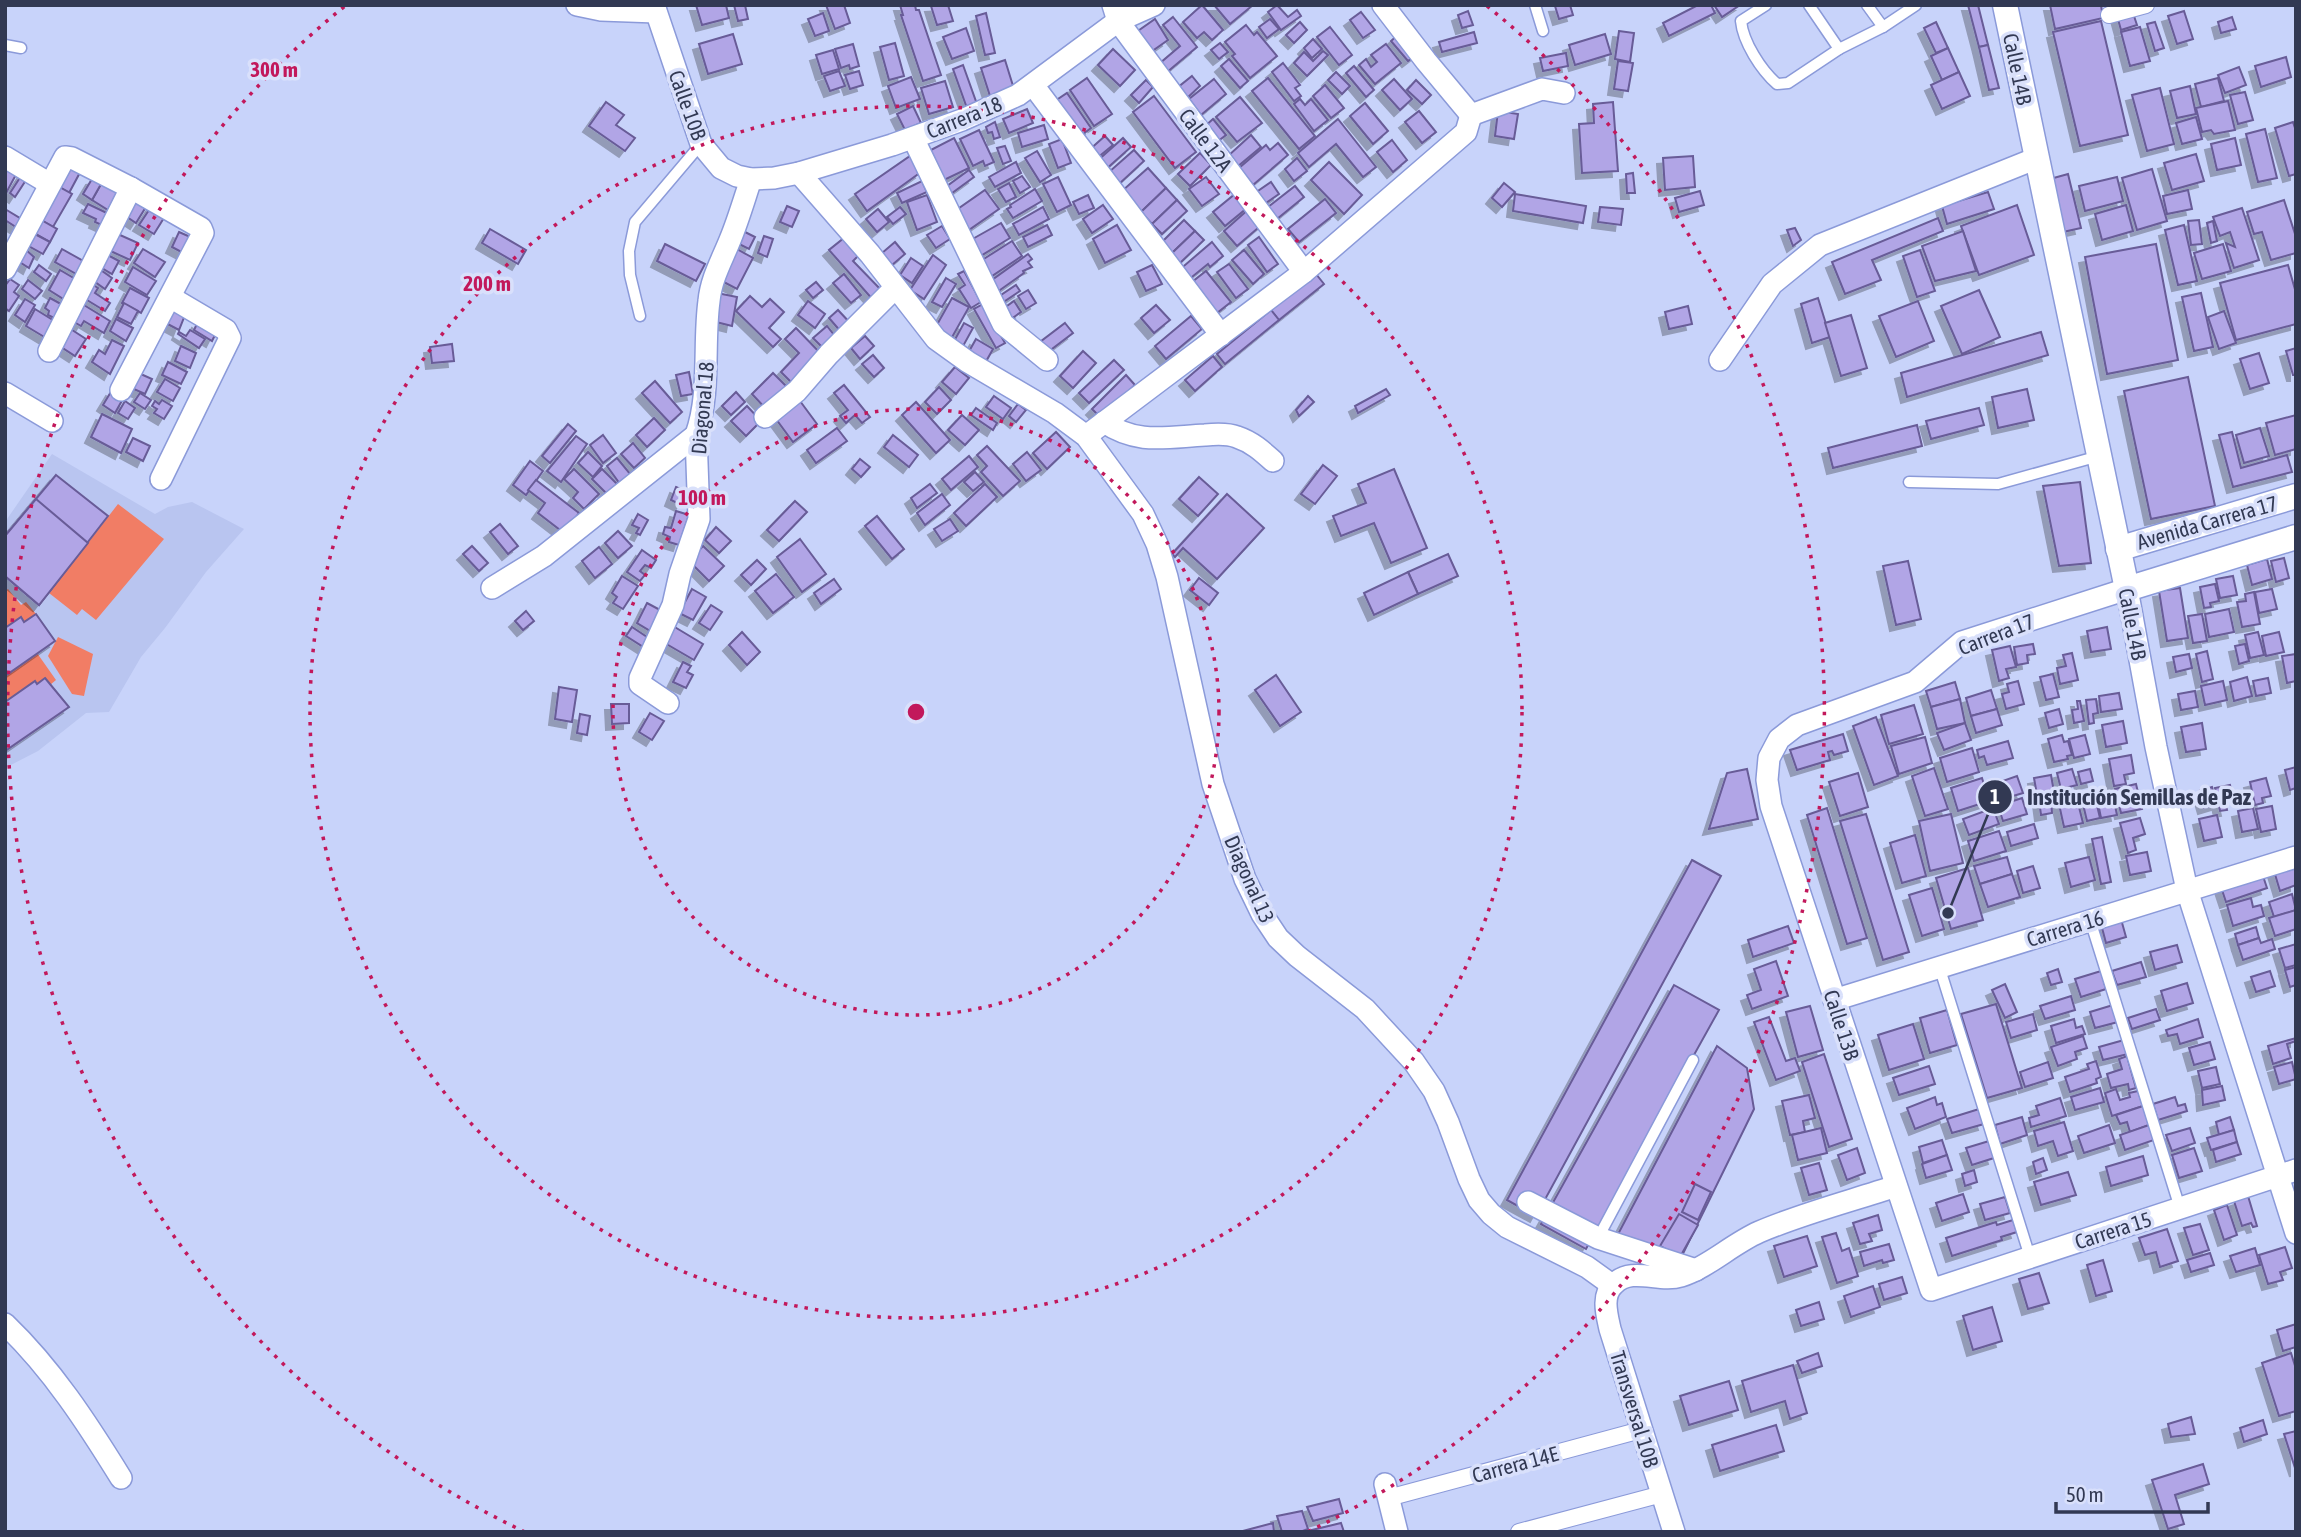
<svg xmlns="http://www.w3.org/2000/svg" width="2301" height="1537" viewBox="0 0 2301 1537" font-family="'Asap Condensed',sans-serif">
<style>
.built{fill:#b9c5f0}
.green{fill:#f17d65}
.building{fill:#b1a5e6;stroke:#685b97;stroke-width:2;filter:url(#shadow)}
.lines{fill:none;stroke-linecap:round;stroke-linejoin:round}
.service-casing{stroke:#8b9ad9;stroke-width:13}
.pedestrian-casing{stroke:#8b9ad9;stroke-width:18}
.minor-casing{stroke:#8b9ad9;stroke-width:24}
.tertiary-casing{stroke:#8b9ad9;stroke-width:27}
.service{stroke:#fff;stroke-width:10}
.pedestrian{stroke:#fff;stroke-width:16}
.minor{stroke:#fff;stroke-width:21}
.tertiary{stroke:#fff;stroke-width:24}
.ring{fill:none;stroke:#c2185b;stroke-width:3.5;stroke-dasharray:3.5 7}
.labels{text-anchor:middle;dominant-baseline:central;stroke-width:7;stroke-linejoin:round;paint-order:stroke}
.street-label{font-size:21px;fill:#323953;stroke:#d9e0fb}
.centre{fill:#c2185b;stroke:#d9e0fb;stroke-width:3.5}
.ring-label{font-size:21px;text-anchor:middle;font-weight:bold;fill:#c2185b;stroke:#d9e0fb;stroke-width:7;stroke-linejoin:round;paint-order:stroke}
.leader{fill:none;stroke:#323953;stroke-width:2.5}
.callout-dot{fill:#323953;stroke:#d9e0fb;stroke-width:2.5}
.mark-label{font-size:21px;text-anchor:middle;font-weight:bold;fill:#fff}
.callout-label{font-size:23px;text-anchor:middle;font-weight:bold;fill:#323953;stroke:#d9e0fb;stroke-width:7;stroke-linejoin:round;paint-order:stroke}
</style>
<defs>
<filter id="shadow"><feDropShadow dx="-6" dy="6" stdDeviation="0" flood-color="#0004"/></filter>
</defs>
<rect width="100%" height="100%" fill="#c8d3fa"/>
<path class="built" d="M52,454L155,514L168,507L192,502L244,529L206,572L165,628L141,657L109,712L86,713L38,751L5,768V522Z"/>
<g class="green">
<path d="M118,504L164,539L96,620L82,609L77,615L49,593Z"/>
<path d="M8,589L21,605L26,602L36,614L24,622L20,617L5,628V591Z"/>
<path d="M58,637L93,654L84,696L72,694L48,656Z"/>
<path d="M37,653L56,680L50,685L45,678L37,684L35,681L5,702V676Z"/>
</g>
<g class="building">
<path d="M696,5H726L729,18L702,25Z"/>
<path d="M734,5H745L748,19L738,21Z"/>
<path d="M826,5H844L850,23L835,29Z"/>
<path d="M900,5H915L916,10H919L941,75L923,81L901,15H903Z"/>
<path d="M948,5L953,21L937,25L931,6Z"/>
<path d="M1202,5L1223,30L1212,40L1204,32L1197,38L1183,22Z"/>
<path d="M1214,5H1253L1230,24Z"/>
<path d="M1277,5L1288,17L1297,10L1301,16L1281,30L1268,12Z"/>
<path d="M1570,5L1573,15L1559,19L1555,6Z"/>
<path d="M1698,5H1711L1715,13L1669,36L1663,23Z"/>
<path d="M1714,5H1740L1722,17Z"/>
<path d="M1968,5H1978L1988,45L1979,47Z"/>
<path d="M2050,5H2101L2103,18L2055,29Z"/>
<path d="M2131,7L2137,25L2121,30L2116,12Z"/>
<path d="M1468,11L1473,25L1462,28L1458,15Z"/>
<path d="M2184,11L2193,39L2177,44L2168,16Z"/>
<path d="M1361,12L1375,30L1363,38L1350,20Z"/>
<path d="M823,13L829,31L815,36L808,19Z"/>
<path d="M986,13L995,53L985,55L976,16Z"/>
<path d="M1173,17L1197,47L1166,73L1159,64L1180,46L1163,25Z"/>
<path d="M2232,17L2236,29L2221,33L2218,22Z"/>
<path d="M1155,19L1168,40L1148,54L1135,33Z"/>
<path d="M1270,19L1279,29L1267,38L1259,27Z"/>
<path d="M2101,21L2128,135L2080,146L2053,32Z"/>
<path d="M1300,22L1307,30L1294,43L1286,35Z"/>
<path d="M1936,22L1948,48L1936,53L1924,28Z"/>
<path d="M2155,22L2164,48L2155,51L2147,24Z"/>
<path d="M1246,25L1254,35L1257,32L1277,56L1250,78L1232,56L1235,54L1225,42Z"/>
<path d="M1330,27L1352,55L1339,65L1317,37Z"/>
<path d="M2140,27L2150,61L2130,66L2121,32Z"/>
<path d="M966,28L974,51L952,59L943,37Z"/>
<path d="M1619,31L1634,33L1630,62L1615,59Z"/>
<path d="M1474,32L1477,43L1442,52L1439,42Z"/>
<path d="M1400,33L1417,54L1408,61L1391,41Z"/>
<path d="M733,34L742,64L708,74L699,44Z"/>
<path d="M1605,34L1611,54L1575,65L1569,45Z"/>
<path d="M1313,39L1322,49L1312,58L1304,48Z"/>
<path d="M895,43L904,76L889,80L880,47Z"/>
<path d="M1220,43L1228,52L1219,59L1211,50Z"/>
<path d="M853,44L859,66L850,69L849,65L841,68L835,49Z"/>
<path d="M1386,44L1401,63L1375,84L1359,65L1366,59L1371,67L1377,62L1371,55Z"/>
<path d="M1988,45L1999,88L1989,90L1979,47Z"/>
<path d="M1948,48L1959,72L1942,80L1931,56Z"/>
<path d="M1113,49L1135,70L1120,86L1098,65Z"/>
<path d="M833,50L839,69L822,74L816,55Z"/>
<path d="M1323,51L1328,55L1307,76L1294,63L1304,52L1313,61Z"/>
<path d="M1566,53L1568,66L1543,71L1540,58Z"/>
<path d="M2286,57L2291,77L2261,87L2255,66Z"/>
<path d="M1229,59L1248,81L1240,88L1221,66Z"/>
<path d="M1005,60L1014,89L990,96L981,68Z"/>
<path d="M1618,61L1633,63L1628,91L1614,89Z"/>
<path d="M1283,63L1300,85L1295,88L1301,96L1294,101L1272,72Z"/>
<path d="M963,65L978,107L968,111L953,69Z"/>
<path d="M1354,66L1374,90L1366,97L1346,73Z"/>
<path d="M2239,67L2246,85L2225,93L2218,75Z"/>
<path d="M839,71L845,86L830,91L824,76Z"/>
<path d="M859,71L863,85L850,89L845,75Z"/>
<path d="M1336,72L1350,86L1342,94L1328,80Z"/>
<path d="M1959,72L1970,96L1942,109L1931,85Z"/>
<path d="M1192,76L1200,86L1186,99L1177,88Z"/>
<path d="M911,77L920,99L896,108L888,86Z"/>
<path d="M1087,78L1112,114L1094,126L1070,90Z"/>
<path d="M1268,78L1315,136L1299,149L1252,91Z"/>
<path d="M2218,78L2224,101L2201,107L2195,84Z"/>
<path d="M1214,79L1226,94L1201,115L1189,99Z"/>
<path d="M1394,79L1412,99L1400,110L1382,90Z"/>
<path d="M1146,80L1153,87L1139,103L1131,95Z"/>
<path d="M1416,80L1431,95L1422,104L1407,90Z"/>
<path d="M945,81L953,107L929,114L921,88Z"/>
<path d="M1325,85L1344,108L1331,118L1313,96Z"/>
<path d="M2190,86L2196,114L2177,118L2170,91Z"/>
<path d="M2160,88L2174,144L2147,151L2132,95Z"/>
<path d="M2245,92L2253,120L2238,124L2230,95Z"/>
<path d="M1067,93L1091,128L1079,137L1055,101Z"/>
<path d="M1154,96L1196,152L1175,168L1133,112Z"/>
<path d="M1240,97L1262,123L1237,142L1216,117Z"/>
<path d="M1300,99L1305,105L1311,99L1328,120L1314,131L1294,104Z"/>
<path d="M2228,101L2235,130L2214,134L2211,130L2202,132L2196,108Z"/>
<path d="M606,102L624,115L616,125L635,138L625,151L589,126Z"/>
<path d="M1613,102L1618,171L1582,173L1579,124L1594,123L1593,104Z"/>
<path d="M1365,103L1388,131L1373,144L1350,116Z"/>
<path d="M913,106L921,123L905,130L897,114Z"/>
<path d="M1027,109L1033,123L1009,133L1003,119Z"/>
<path d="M1419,111L1436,132L1422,143L1405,122Z"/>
<path d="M1498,111L1518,114L1514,139L1495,136Z"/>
<path d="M2196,117L2202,139L2182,144L2176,123Z"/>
<path d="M1213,119L1226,135L1217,142L1204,127Z"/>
<path d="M1338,119L1376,167L1363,177L1336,144L1309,167L1298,153Z"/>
<path d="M995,122L1000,137L994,139L992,132L988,133L986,127Z"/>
<path d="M2293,122L2296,131V174L2289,176L2275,128Z"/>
<path d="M1044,125L1048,139L1022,147L1018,133Z"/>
<path d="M2265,129L2277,178L2258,182L2246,134Z"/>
<path d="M979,130L994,162L985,166L983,161L973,166L960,139Z"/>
<path d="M1251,135L1261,147L1237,167L1228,156Z"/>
<path d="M1105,136L1113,145L1096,159L1088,151Z"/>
<path d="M954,138L969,168L942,181L927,152Z"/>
<path d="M1123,138L1131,147L1104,171L1096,162Z"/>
<path d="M2235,138L2241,165L2217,170L2211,144Z"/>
<path d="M1062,139L1071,163L1058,168L1049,144Z"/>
<path d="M1392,140L1407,160L1393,172L1377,152Z"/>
<path d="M1278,143L1288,155L1253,185L1239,168L1266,145L1270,150Z"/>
<path d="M1005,146L1011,161L1003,164L997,148Z"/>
<path d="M1134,150L1144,161L1119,184L1109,172Z"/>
<path d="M1037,151L1051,175L1040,182L1025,158Z"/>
<path d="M1200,153L1211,165L1190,186L1178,174Z"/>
<path d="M2196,154L2204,181L2172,190L2164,163Z"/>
<path d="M910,156L921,172L867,211L855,194Z"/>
<path d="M1693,156L1695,187L1665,190L1663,158Z"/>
<path d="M1297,158L1307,171L1294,181L1285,169Z"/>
<path d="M70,161L84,165L69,193L56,185Z"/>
<path d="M5,162L19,169L5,195Z"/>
<path d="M1016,162L1021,173L995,187L989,177Z"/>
<path d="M1329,162L1362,195L1344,214L1311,180Z"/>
<path d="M1148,168L1166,188L1141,212L1122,191Z"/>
<path d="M2152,169L2167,221L2137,230L2122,178Z"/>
<path d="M969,170L974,177L948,196L943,189Z"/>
<path d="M23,173L28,177L15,197L10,193Z"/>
<path d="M1633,173L1635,193H1627L1626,174Z"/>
<path d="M2068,174L2081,228L2063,232L2050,179Z"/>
<path d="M1022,176L1030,187L1020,193L1013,181Z"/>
<path d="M105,177L122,185L108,210L92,200Z"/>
<path d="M105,177L92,200L83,194L92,179Z"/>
<path d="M1058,177L1071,205L1057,212L1043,184Z"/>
<path d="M1206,177L1219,194L1202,206L1189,189Z"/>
<path d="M2117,177L2123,201L2085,211L2079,186Z"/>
<path d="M922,181L927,192L902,203L897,193Z"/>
<path d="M1271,182L1279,194L1263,205L1255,193Z"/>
<path d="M1009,183L1016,197L1006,202L998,189Z"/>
<path d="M1504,183L1515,192L1502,207L1492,198Z"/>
<path d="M54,184L72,194L53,227L36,217Z"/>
<path d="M1295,186L1304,197L1277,219L1268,207Z"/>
<path d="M1166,188L1177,200L1152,224L1141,212Z"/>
<path d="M1035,189L1042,201L1013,218L1007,209L1011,207L1010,205Z"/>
<path d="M985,190L999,209L966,232L952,213Z"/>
<path d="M2188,190L2192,209L2167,214L2163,196Z"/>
<path d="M1700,191L1704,205L1679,212L1675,198Z"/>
<path d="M134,192L149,202L136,223L121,213Z"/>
<path d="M1988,192L1994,209L1947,224L1942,206Z"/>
<path d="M1235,194L1247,208L1225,226L1213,212Z"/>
<path d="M1515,194L1586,206L1583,223L1513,211Z"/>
<path d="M927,195L937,222L917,230L907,202Z"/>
<path d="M1088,195L1094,208L1079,214L1073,202Z"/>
<path d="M1325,199L1336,213L1299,242L1288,229Z"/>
<path d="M1177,200L1187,211L1162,234L1152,224Z"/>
<path d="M2284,200L2296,237V253L2271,260L2262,232L2254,234L2247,212Z"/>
<path d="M88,204L109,214L104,226L95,222L96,219L83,213Z"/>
<path d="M153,204L167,213L154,234L139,225Z"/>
<path d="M1103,205L1113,219L1092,233L1083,219Z"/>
<path d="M2017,205L2034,255L1979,275L1961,226Z"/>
<path d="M2126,205L2133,231L2102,240L2095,214Z"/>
<path d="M787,206L799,211L792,227L780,222Z"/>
<path d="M900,207L906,214L893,224L887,217Z"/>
<path d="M1043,207L1049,219L1019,235L1013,224Z"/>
<path d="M1251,207L1265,222L1237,246L1224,231Z"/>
<path d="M1600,207L1623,209L1621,225L1598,222Z"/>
<path d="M2242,208L2259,260L2234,268L2226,243L2235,247L2230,232L2220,236L2213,217Z"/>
<path d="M5,209L23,220L19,229L5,220Z"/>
<path d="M878,209L889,222L877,232L866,219Z"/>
<path d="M36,217L57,229L50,242L29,230Z"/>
<path d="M1938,218L1943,231L1872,260L1881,280L1845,294L1832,262Z"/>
<path d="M1184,220L1195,231L1170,255L1160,244Z"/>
<path d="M2199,220L2202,244L2191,245L2188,221Z"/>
<path d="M2213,221L2217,241L2211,243L2207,223Z"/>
<path d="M1001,223L1010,238L979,257L969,241Z"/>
<path d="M1047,225L1052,235L1028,247L1023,237Z"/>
<path d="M1117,225L1131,250L1105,263L1093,239Z"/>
<path d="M2184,225L2197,281L2178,285L2165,230Z"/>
<path d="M942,226L950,239L936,248L927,235Z"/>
<path d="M1795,228L1801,240L1793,246L1787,230Z"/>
<path d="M490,229L526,250L518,264L482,243Z"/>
<path d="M111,231L138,243L130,260L104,248Z"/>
<path d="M743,231L755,237L749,249L737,243Z"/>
<path d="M1195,231L1204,240L1179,264L1170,255Z"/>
<path d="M1963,231L1976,271L1935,281L1922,246Z"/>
<path d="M31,232L50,242L43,254L25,244Z"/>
<path d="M179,232L195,239L187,255L172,247Z"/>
<path d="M764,236L773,239L767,257L758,253Z"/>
<path d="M1259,237L1278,264L1267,272L1248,245Z"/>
<path d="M844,238L859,255L853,261L884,293L874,301L829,250Z"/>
<path d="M1012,241L1022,256L989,278L979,262Z"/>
<path d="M895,242L905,254L892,265L882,253Z"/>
<path d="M1212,242L1223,256L1210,267L1208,264L1187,281L1178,271Z"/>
<path d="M665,244L705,264L696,281L657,261Z"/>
<path d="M2156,244L2178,360L2107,374L2085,257Z"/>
<path d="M2223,244L2231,271L2202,279L2194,253Z"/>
<path d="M735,248L753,258L737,289L718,279Z"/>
<path d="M25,249L34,257L29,268L18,261Z"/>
<path d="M62,249L85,262L78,275L55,262Z"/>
<path d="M143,249L165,262L155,277L134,263Z"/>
<path d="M1244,250L1264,274L1253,284L1232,260Z"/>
<path d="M1920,250L1935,291L1917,297L1903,256Z"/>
<path d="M102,252L119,261L112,274L95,264Z"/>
<path d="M1028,254L1032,259L1028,262L1032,267L1023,271L1024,273L993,295L985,285Z"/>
<path d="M933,255L946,265L924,299L910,290Z"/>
<path d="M911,258L923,266L912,283L900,275Z"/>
<path d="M1229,264L1248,289L1236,298L1217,272Z"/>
<path d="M39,265L51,274L46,281L34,272Z"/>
<path d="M1152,265L1162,284L1146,291L1137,272Z"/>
<path d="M2288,265L2296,293V324L2236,340L2220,283Z"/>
<path d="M95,266L112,278L105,289L88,277Z"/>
<path d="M133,267L156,281L147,295L125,282Z"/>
<path d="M60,270L77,280L65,300L49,290Z"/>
<path d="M964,271L981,302L971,308L959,289L965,285L958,274Z"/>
<path d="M1206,271L1231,302L1217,313L1192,282Z"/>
<path d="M844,274L861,295L851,303L833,283Z"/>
<path d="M1316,274L1324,284L1279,320L1271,310Z"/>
<path d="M946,278L956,284L942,307L932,302Z"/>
<path d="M10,279L19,285L14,292L19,296L9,311L5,308V286Z"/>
<path d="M28,280L42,291L35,299L22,289Z"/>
<path d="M816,282L823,290L813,298L806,290Z"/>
<path d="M90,283L98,288L95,293L110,303L105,311L82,297Z"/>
<path d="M1016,285L1020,291L999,305L995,299Z"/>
<path d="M130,288L149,298L141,313L122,303Z"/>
<path d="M1028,290L1036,303L1026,309L1018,296Z"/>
<path d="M1979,290L2000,337L1962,354L1941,306Z"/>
<path d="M717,293L737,297L732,326L712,321Z"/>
<path d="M2201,293L2213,347L2194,351L2182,297Z"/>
<path d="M750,296L762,307L770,299L784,312L769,328L781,339L773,347L736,311Z"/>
<path d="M50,298L61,304L54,318L48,315L49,311L45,308Z"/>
<path d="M952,298L969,307L951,339L934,330Z"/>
<path d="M1818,298L1830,337L1812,343L1801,304Z"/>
<path d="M25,299L35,305L25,322L15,315Z"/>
<path d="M808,301L825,314L815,328L798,315Z"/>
<path d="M1014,301L1021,312L1007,322L1000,311Z"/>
<path d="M1918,301L1934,341L1896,357L1879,316Z"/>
<path d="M79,302L110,321L104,333L84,321L81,326L69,319Z"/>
<path d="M124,303L138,311L131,324L117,317Z"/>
<path d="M983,304L1005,343L996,348L974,309Z"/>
<path d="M168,305L185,315L179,330L160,320Z"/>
<path d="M1156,305L1170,320L1154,333L1141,318Z"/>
<path d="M1688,306L1692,324L1669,329L1665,312Z"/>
<path d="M35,309L56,322L46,338L26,326Z"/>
<path d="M838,310L852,325L842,333L829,318Z"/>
<path d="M1271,310L1279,320L1225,364L1217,354Z"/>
<path d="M2224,311L2236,343L2219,349L2208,317Z"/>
<path d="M1851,315L1867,368L1841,376L1825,323Z"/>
<path d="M1191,316L1202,329L1166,359L1155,346Z"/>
<path d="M116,319L133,328L126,341L110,331Z"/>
<path d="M198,322L216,333L212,341L194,330Z"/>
<path d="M964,323L973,328L962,348L953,343Z"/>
<path d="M1065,323L1073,333L1044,355L1036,345Z"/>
<path d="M66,326L86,339L75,356L55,343Z"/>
<path d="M827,326L838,340L827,352L813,338Z"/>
<path d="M796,328L824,357L795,386L781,372L799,353L785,339Z"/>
<path d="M190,330L205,339L199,348L178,334L179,332L186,336Z"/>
<path d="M2041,332L2048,355L1907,397L1901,373Z"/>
<path d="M865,336L874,346L860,359L851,348Z"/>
<path d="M976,339L993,349L984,365L967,355Z"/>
<path d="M112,340L124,346L110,374L92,362L99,350L105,354Z"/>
<path d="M452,344L454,361L432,363L430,347Z"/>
<path d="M181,346L196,353L190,368L175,361Z"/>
<path d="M2296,348V375H2293L2286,351Z"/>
<path d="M1083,351L1096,363L1073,388L1060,376Z"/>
<path d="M2259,353L2269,383L2250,389L2240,359Z"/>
<path d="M873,355L884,368L874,377L862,364Z"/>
<path d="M1213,356L1222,367L1195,391L1185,380Z"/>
<path d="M1114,360L1124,370L1089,403L1079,393Z"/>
<path d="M168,362L187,372L181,384L162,375Z"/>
<path d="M955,367L969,378L956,394L942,382Z"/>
<path d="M134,371L152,379L145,394L127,386Z"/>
<path d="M689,372L693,394L681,396L676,375Z"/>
<path d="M773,373L789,389L767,410L752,394Z"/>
<path d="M1126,375L1135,385L1101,418L1092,409Z"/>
<path d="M2188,377L2215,506L2151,519L2124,391Z"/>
<path d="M165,379L180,388L173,401L157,392Z"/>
<path d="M655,381L682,412L670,423L642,393Z"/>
<path d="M844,385L870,417L862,423L855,415L846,423L840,416L848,410L834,393Z"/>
<path d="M939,387L951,400L937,414L925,402Z"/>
<path d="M1386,389L1390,395L1358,413L1355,406Z"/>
<path d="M2027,389L2034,420L1998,428L1992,397Z"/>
<path d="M112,390L124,397L115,413L103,405Z"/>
<path d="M736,392L745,402L731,415L722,406Z"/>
<path d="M140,393L151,400L145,409L134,402Z"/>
<path d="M994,396L1011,408L1003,419L986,407Z"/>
<path d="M1308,396L1314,402L1299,416L1296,410Z"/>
<path d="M162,400L172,406L164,419L154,413L157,409L152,406L155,401L159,404Z"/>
<path d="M125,401L135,408L128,419L118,413Z"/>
<path d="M800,401L817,424L793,442L776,419Z"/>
<path d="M916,402L950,440L936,453L902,415Z"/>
<path d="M1018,404L1026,410L1016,422L1009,416Z"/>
<path d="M747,406L761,421L746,436L731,421Z"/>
<path d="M976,408L997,423L993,430L971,415Z"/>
<path d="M1979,408L1984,425L1931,439L1926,421Z"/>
<path d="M102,414L132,429L121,453L91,437Z"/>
<path d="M962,415L979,430L965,445L948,430Z"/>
<path d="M2296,415V449L2275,455L2266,423Z"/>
<path d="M654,418L665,430L647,447L636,435Z"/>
<path d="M568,424L576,431L550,463L542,456Z"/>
<path d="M1917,425L1922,446L1833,468L1828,448Z"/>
<path d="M837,428L847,441L816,463L807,450Z"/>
<path d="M2260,428L2269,456L2244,463L2236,435Z"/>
<path d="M1056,432L1070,447L1047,469L1033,453Z"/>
<path d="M2232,432L2241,468L2287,455L2292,472L2233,487L2219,435Z"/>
<path d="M603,435L616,453L603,463L590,445Z"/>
<path d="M893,435L918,455L909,467L884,447Z"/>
<path d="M576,436L587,444L561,482L547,471Z"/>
<path d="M133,438L150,446L143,461L126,452Z"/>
<path d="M633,443L645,458L634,468L621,454Z"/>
<path d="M987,446L1020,481L1003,496L981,472L987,466L977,455Z"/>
<path d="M588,452L602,466L593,477L578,463Z"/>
<path d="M1027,452L1041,470L1026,481L1013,464Z"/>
<path d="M969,456L978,467L951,490L942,479Z"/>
<path d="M617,458L631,475L620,484L607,466Z"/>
<path d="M860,459L870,467L861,477L852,469Z"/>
<path d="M530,461L543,471L526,495L513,485Z"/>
<path d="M1323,465L1337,476L1315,504L1301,494Z"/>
<path d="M574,469L599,494L584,509L573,498L578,492L564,479Z"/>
<path d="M602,469L619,486L609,496L592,479Z"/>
<path d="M1394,469L1427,548L1391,563L1374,523L1341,536L1333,516L1366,503L1358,484Z"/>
<path d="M975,472L984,482L973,491L964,482Z"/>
<path d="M56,475L108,516L39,605L5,576V536Z"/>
<path d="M1199,477L1218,494L1198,516L1179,499Z"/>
<path d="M536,480L579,513L564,533L538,513L545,503L528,490Z"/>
<path d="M2080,482L2091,563L2059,566L2043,486Z"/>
<path d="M930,484L937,493L917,508L911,498Z"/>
<path d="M985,484L997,497L966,526L954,513Z"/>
<path d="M676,487L687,492L681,505L671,500Z"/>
<path d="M942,494L950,505L925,525L917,513Z"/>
<path d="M1227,494L1264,528L1217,579L1183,548L1175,557L1172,554Z"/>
<path d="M36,499L88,543L39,605L5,576V536Z"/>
<path d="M795,501L807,512L779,541L767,530Z"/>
<path d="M676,511L689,515L679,545L669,542L670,537L663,534L665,527L671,528Z"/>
<path d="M638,514L648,520L640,535L636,533L639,528L632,525Z"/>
<path d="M877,516L904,549L892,559L865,526Z"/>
<path d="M950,519L958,531L942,541L934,529Z"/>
<path d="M500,524L518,546L508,554L490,532Z"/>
<path d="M716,527L731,541L719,553L705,540Z"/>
<path d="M618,531L632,546L618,558L605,543Z"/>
<path d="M800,539L826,574L802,592L777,557Z"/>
<path d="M472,546L488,563L479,571L463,554Z"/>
<path d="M703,546L724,566L709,581L689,561Z"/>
<path d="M599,547L612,564L595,578L582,561Z"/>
<path d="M642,550L656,560L651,568L645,565L640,571L645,575L640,581L627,572Z"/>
<path d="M1448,554L1458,576L1418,594L1408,572Z"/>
<path d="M2284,558L2289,578L2276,582L2271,561Z"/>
<path d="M2267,559L2272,579L2252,585L2247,565Z"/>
<path d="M757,560L766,569L751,585L741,575Z"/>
<path d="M1908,561L1921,619L1896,625L1883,566Z"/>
<path d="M1408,572L1418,594L1374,615L1364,593Z"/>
<path d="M776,574L794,597L773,613L755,591Z"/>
<path d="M622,576L638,586L623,609L613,603L617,597L612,593Z"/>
<path d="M2233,576L2237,595L2220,598L2216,579Z"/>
<path d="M1199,578L1218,593L1209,605L1190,590Z"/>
<path d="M834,579L841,589L821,604L814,593Z"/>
<path d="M2215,584L2219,601L2210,603L2211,607L2204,608L2200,587Z"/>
<path d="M2180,588L2188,638L2167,641L2159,591Z"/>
<path d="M692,589L706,597L693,620L679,613Z"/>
<path d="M2272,589L2277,609L2259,613L2255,592Z"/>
<path d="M2254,592L2260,624L2242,627L2237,602L2246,601L2245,594Z"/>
<path d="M647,603L662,611L652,632L637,623Z"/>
<path d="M711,605L722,612L710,630L699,623Z"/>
<path d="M2229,609L2234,632L2209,637L2205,614Z"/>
<path d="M526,611L534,621L523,630L515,621Z"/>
<path d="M36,614L55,641L5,676V628L21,617L24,622Z"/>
<path d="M2202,614L2207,641L2193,643L2188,616Z"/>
<path d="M673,626L703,644L694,660L663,642Z"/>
<path d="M632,627L650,639L645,648L626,636Z"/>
<path d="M2107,627L2111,649L2091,652L2087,631Z"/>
<path d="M742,632L760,652L747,665L729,645Z"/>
<path d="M2258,632L2264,655L2250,658L2245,635Z"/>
<path d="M2279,632L2284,652L2266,656L2262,636Z"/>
<path d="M2033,644L2035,654L2027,655L2028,663L2017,665L2014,647Z"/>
<path d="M2245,644L2249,661L2239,664L2235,646Z"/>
<path d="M2010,646L2016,667L2006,669L2009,678L1999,681L1992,650Z"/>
<path d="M2207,651L2213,679L2202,682L2196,654Z"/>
<path d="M2072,653L2078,680L2060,684L2057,668L2066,666L2063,655Z"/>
<path d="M2189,654L2192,668L2176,672L2173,657Z"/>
<path d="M2296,654V681L2287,683L2282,656Z"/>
<path d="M683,662L691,666L687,672L693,675L686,688L673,682Z"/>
<path d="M2053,674L2059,697L2046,700L2040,677Z"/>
<path d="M1276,675L1301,712L1280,726L1255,690Z"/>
<path d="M2247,677L2252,696L2234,701L2230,682Z"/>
<path d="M45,678L69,707L5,751V702L35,681L37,684Z"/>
<path d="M2268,678L2271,693L2256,696L2253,681Z"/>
<path d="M2018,681L2024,704L2006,709L2002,694L2009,692L2007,684Z"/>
<path d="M2223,681L2227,700L2205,705L2201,686Z"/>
<path d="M1955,682L1960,699L1931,707L1926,691Z"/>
<path d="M559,687L577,690L572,722L555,719Z"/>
<path d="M1991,690L1997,709L1971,716L1966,698Z"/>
<path d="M2195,691L2198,707L2181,710L2178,694Z"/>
<path d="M2119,693L2122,709L2101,712L2099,696Z"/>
<path d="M1960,699L1965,723L1937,729L1931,707Z"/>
<path d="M2096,699L2098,713L2093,714L2094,723L2089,724L2086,700Z"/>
<path d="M2077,701H2080L2084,721L2074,723L2072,710L2078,709Z"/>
<path d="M611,704H629V723L612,724Z"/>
<path d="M1914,705L1923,734L1889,744L1881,715Z"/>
<path d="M1997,709L2002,725L1976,733L1971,716Z"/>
<path d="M2059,709L2063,724L2049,728L2045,713Z"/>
<path d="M650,713L664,721L652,740L639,732Z"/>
<path d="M580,714L590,716L587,735L577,733Z"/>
<path d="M1876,717L1898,776L1874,785L1853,726Z"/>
<path d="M2123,721L2127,743L2106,747L2102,725Z"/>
<path d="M1965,723L1971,740L1944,750L1937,733Z"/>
<path d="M2202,723L2206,749L2186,752L2181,727Z"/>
<path d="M1843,734L1848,751L1834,755L1832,751L1828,752L1830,760L1797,770L1790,750Z"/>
<path d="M2062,735L2064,742L2068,741L2072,755L2067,756L2068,759L2054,762L2048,739Z"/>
<path d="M2085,735L2090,754L2074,758L2069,739Z"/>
<path d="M1925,737L1932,763L1899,774L1891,746Z"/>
<path d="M2008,741L2013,758L1987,765L1984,756L1979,758L1977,750Z"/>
<path d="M1972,748L1979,772L1947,782L1940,758Z"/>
<path d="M2131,755L2134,773L2124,775L2126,784L2114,786L2109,759Z"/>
<path d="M2296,767V788L2290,790L2285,770Z"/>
<path d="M1934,768L1948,809L1925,816L1912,776Z"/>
<path d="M1747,769L1758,819L1709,829L1727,773Z"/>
<path d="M2072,769L2077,785L2061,789L2057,773Z"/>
<path d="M2090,769L2093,781L2081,784L2078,772Z"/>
<path d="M1858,773L1868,807L1840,816L1829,782Z"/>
<path d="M2051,775L2054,792L2037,795L2034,778Z"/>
<path d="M2017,776L2023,793L1993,802L1990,792L1996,790L1994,784Z"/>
<path d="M1982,778L1989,801L1958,811L1951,788Z"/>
<path d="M2266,778L2271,796L2262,798L2263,803L2255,805L2250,782Z"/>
<path d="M2136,784L2142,809L2121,813L2115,789Z"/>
<path d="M2230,785L2233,799L2225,801L2227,810L2220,811L2215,788Z"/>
<path d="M2212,787L2217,804L2204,808L2199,791Z"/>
<path d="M2075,791L2083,823L2064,827L2057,795Z"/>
<path d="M2112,791L2117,815L2101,818L2097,798L2108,796L2107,792Z"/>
<path d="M2095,797L2100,818L2087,821L2082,800Z"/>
<path d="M2022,798L2027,814L2003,821L1998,806Z"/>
<path d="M2051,799L2052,813L2041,815L2039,800Z"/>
<path d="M2272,806L2276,829L2261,832L2256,809Z"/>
<path d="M1827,808L1867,938L1847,944L1807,815Z"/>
<path d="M1993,808L1999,824L1969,835L1963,819Z"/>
<path d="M2253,808L2258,829L2242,832L2238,811Z"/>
<path d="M1866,814L1909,952L1883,960L1840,821Z"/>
<path d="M1951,814L1963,863L1930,871L1919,821Z"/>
<path d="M2217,815L2222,837L2204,841L2199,819Z"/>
<path d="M2140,818L2145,834L2133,838L2136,850L2128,853L2120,823Z"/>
<path d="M2034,824L2038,838L2011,846L2007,832Z"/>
<path d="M1999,831L2006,851L1974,861L1968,841Z"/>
<path d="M1915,835L1926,876L1902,883L1890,843Z"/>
<path d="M2102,837L2111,882L2101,884L2092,839Z"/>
<path d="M2147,852L2151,871L2130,875L2126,856Z"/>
<path d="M2007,857L2012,874L1980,884L1974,866Z"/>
<path d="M2089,857L2095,880L2071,887L2065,863Z"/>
<path d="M1692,860L1721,876L1536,1216L1507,1200Z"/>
<path d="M2296,865V885L2280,891L2274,871Z"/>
<path d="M2033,866L2040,888L2023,893L2017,871Z"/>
<path d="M1968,868L1983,920L1951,929L1936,878Z"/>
<path d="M2261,870L2267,888L2226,902L2220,884Z"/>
<path d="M2012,874L2020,897L1988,907L1980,884Z"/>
<path d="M1932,888L1944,929L1922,936L1909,895Z"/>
<path d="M2292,894L2296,910L2274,917L2269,902Z"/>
<path d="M2251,898L2253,907L2261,905L2264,916L2233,926L2227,905Z"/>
<path d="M2296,910V929L2275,936L2269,918Z"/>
<path d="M2121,919L2126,937L2106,943L2101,924Z"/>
<path d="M1788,926L1794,943L1753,957L1748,940Z"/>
<path d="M2256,927L2259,938L2238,945L2235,934Z"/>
<path d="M2259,938L2261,943L2272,939L2275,949L2243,960L2238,945Z"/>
<path d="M2296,944V965L2285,968L2279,949Z"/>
<path d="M2177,945L2182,962L2155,970L2150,952Z"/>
<path d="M1776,961L1788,996L1752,1009L1747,995L1761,990L1754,969Z"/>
<path d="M2141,962L2146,977L2117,985L2112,971Z"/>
<path d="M2296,967V985L2290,987L2285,970Z"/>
<path d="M2058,969L2062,982L2051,985L2047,973Z"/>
<path d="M2101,971L2106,989L2081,997L2075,979Z"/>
<path d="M2270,971L2275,986L2256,992L2251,977Z"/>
<path d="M2187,983L2193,1003L2167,1011L2161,991Z"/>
<path d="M2005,984L2017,1012L2005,1018L1992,990Z"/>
<path d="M1674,985L1719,1010L1586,1249L1541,1224Z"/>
<path d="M2071,996L2075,1010L2045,1019L2040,1006Z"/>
<path d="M1996,1004L2022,1088L1987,1098L1961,1014Z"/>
<path d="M2113,1005L2118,1022L2095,1028L2090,1012Z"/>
<path d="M1810,1006L1823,1050L1798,1057L1786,1012Z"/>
<path d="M2156,1009L2160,1020L2132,1029L2128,1018Z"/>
<path d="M1947,1010L1957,1045L1930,1053L1920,1018Z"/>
<path d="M2033,1014L2037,1030L2011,1038L2006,1022Z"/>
<path d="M1769,1017L1786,1061L1795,1058L1800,1071L1776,1080L1754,1022Z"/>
<path d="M2074,1019L2076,1028L2082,1026L2085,1034L2056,1043L2051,1026Z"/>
<path d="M2198,1019L2203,1037L2180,1044L2177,1034L2168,1036L2166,1030Z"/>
<path d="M1913,1024L1924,1059L1889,1070L1878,1035Z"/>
<path d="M2083,1036L2087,1048L2075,1052L2077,1059L2058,1066L2051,1047Z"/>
<path d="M2296,1038V1041L2287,1044L2291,1058L2273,1064L2268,1046Z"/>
<path d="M2124,1040L2128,1054L2103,1060L2099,1047Z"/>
<path d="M2210,1042L2215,1059L2194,1065L2189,1048Z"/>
<path d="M1717,1046L1747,1068L1754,1109L1676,1268L1616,1238Z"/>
<path d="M1824,1054L1852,1139L1829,1147L1802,1062Z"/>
<path d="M2127,1056L2136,1088L2129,1090L2128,1084L2111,1088L2107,1074L2122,1069L2119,1059Z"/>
<path d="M2096,1061L2101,1077L2096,1079L2097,1083L2070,1092L2065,1077L2089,1069L2087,1064Z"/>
<path d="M2048,1062L2053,1078L2025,1087L2020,1072Z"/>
<path d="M2292,1062L2296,1079L2279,1084L2274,1067Z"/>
<path d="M1929,1066L1935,1084L1899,1095L1893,1078Z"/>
<path d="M2216,1067L2220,1084L2202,1088L2198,1071Z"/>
<path d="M2222,1086L2225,1100L2203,1105L2202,1090Z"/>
<path d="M2100,1088L2104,1102L2075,1110L2071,1097Z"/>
<path d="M2116,1089L2120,1100L2130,1097L2129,1093L2138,1091L2143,1106L2112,1116L2105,1093Z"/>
<path d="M1809,1095L1815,1118L1803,1121L1805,1132L1790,1135L1782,1101Z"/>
<path d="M1935,1097L1937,1105L1942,1103L1946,1117L1915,1129L1907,1108Z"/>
<path d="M2175,1097L2178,1106L2185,1104L2187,1111L2158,1120L2153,1104Z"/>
<path d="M2060,1098L2066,1116L2031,1127L2029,1118L2039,1115L2036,1106Z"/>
<path d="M2143,1106L2149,1125L2130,1132L2127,1122L2120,1124L2116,1115Z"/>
<path d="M1979,1109L1984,1124L1952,1133L1947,1119Z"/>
<path d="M2022,1117L2027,1135L2000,1144L1995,1125Z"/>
<path d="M2230,1117L2234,1130L2219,1135L2216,1122Z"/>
<path d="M2064,1122L2073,1151L2058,1156L2053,1141L2038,1146L2034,1131Z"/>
<path d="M2109,1125L2115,1143L2084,1153L2078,1136Z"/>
<path d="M2149,1125L2154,1140L2125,1150L2120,1135Z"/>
<path d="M1821,1128L1827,1153L1798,1160L1792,1135Z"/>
<path d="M2190,1128L2195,1143L2172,1151L2166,1135Z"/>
<path d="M2234,1130L2237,1142L2211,1150L2207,1138Z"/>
<path d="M1942,1140L1947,1155L1923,1163L1919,1147Z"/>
<path d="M1989,1141L1994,1158L1972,1165L1966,1148Z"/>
<path d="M2237,1142L2241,1154L2216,1162L2213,1150Z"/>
<path d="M1857,1148L1865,1173L1847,1180L1838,1155Z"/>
<path d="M2194,1148L2202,1171L2179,1178L2172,1155Z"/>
<path d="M1947,1155L1952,1170L1926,1178L1922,1164Z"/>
<path d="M2143,1156L2148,1175L2111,1186L2106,1167Z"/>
<path d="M2043,1158L2047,1170L2036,1174L2033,1162Z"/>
<path d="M1819,1163L1827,1190L1809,1195L1801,1168Z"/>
<path d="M1974,1170L1977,1182L1965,1186L1962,1174Z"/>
<path d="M2068,1172L2076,1195L2041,1205L2034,1182Z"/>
<path d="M1695,1184L1711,1192L1698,1220L1682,1212Z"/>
<path d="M1963,1194L1969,1212L1942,1221L1936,1203Z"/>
<path d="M2248,1196L2257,1226L2253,1227L2251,1223L2242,1226L2234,1201Z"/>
<path d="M2005,1197L2010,1213L1985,1220L1980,1204Z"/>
<path d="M2227,1205L2237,1235L2224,1240L2214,1210Z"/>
<path d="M1679,1214L1698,1225L1680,1257L1660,1246Z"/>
<path d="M1878,1215L1882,1230L1869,1234L1872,1241L1860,1244L1853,1223Z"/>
<path d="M2013,1220L2017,1232L2001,1237L2002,1240L1952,1256L1946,1238L1996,1222L1997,1225Z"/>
<path d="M2200,1224L2209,1250L2193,1255L2184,1228Z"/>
<path d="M2167,1229L2178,1261L2160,1267L2156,1252L2145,1255L2139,1238Z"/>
<path d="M1836,1233L1842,1251L1849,1248L1858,1276L1837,1283L1822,1237Z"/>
<path d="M1807,1236L1817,1266L1784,1277L1774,1246Z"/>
<path d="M1889,1244L1894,1260L1883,1263L1882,1260L1864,1266L1860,1252Z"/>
<path d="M2285,1247L2292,1268L2280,1272L2283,1280L2268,1284L2259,1255Z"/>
<path d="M2255,1248L2260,1265L2236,1272L2230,1256Z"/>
<path d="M2210,1253L2214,1265L2191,1272L2187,1260Z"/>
<path d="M2103,1260L2112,1291L2096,1296L2087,1265Z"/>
<path d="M2039,1273L2049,1303L2028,1309L2019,1279Z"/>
<path d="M1902,1277L1907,1293L1884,1300L1879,1284Z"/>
<path d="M1873,1286L1880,1307L1851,1317L1844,1296Z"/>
<path d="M1819,1302L1824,1319L1801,1326L1796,1310Z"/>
<path d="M1992,1307L2002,1341L1973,1350L1963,1316Z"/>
<path d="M2296,1324V1347L2283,1351L2277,1330Z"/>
<path d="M1818,1353L1822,1366L1802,1373L1797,1361Z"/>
<path d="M2291,1353L2296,1369V1411L2279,1416L2262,1363Z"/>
<path d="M1793,1365L1807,1413L1790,1419L1785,1401L1751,1412L1742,1381Z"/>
<path d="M1729,1381L1738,1410L1689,1425L1680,1396Z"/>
<path d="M2191,1417L2195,1434L2171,1437L2168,1424Z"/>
<path d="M2263,1420L2267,1434L2244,1442L2240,1428Z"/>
<path d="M1776,1425L1784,1451L1720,1471L1712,1445Z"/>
<path d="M2296,1431V1471L2284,1434Z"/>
<path d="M2203,1464L2209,1484L2175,1495L2184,1524L2168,1529L2152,1480Z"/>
<path d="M1339,1499L1343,1513L1313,1521L1307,1507Z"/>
<path d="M1302,1511L1308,1529L1300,1532H1282L1277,1516Z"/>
<path d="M1273,1523L1274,1532H1239Z"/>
<path d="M1341,1523L1344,1532H1313L1312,1530Z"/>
</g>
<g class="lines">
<defs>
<g id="service">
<path d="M1535,5L1543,31"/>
<path d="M1766,5L1741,21C1743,42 1761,70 1777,84L1788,83L1839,49"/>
<path d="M1809,5L1839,49L1883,27L1916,5"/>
<path d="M1867,5L1883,27"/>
<path d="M5,45L21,48"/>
<path d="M640,316L630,275L629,251L635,222L701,144"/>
<path d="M1909,482L1998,484L2099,456"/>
<path d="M2090,920L2180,1208"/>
<path d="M1939,966L2030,1257"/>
<path d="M1598,1238L1693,1060"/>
</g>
<g id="pedestrian">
<path d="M2109,15L2146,5"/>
<path d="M1388,1498L1641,1430"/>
<path d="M1519,1532L1662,1494"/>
</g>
<g id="minor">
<path d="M577,5L601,10L656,12"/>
<path d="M654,5L701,144L721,168L737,176L751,179L774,178L799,173L892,145L962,120L1018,95L1118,21L1154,5"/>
<path d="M1113,5L1118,21L1304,272"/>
<path d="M1383,5L1426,61L1471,115"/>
<path d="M1033,85L1221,335"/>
<path d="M1471,115L1542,89L1564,93"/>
<path d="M913,138L1003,324L1047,360"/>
<path d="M5,157L50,184"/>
<path d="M799,173L870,254L936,339L968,362L1055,413L1086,436L1143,514L1157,544L1167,577L1213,784L1245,879L1262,914L1278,938L1297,956L1365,1009L1414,1062L1434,1091L1448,1122L1469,1179L1479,1200L1491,1214L1507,1227L1587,1267L1612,1285"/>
<path d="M5,269L65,157L72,158L131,188L201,228L203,233L121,390"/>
<path d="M49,351L131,188"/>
<path d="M1720,360L1772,284L1820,245L2037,158"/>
<path d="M5,393L52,421"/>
<path d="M765,417L797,391L829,354L895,288"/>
<path d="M1104,422C1137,445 1166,437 1205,435C1215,434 1227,433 1237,437C1252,442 1262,451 1273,461"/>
<path d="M1086,436L1304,272L1466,132L1471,115"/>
<path d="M161,479L230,338L226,330L170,297"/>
<path d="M492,588L544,556L696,435"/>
<path d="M668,703L640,684V678L673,605L680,574L699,519L696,435C711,392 703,345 709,301C711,279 722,260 730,240C738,221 744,200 751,179"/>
<path d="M1834,1000L2296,857"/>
<path d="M2296,1170C2174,1210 2052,1250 1931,1290L1771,806L1767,780L1769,758L1779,739L1797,725L1915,682L1962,642L2127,589L2156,747L2187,890L2296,1233"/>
<path d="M1528,1202L1598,1238L1696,1270"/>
<path d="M5,1324C52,1369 87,1423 121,1478"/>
<path d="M1385,1484L1397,1532"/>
<path d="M1674,1532L1610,1329C1607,1315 1601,1295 1614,1284C1632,1266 1659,1283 1681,1276C1707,1268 1732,1244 1759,1232C1803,1213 1851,1201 1896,1186"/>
</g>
<g id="tertiary">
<path d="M2005,5L2127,589L2296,537"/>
<path d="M2118,549L2296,496"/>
</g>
</defs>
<use href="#service" class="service-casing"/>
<use href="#pedestrian" class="pedestrian-casing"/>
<use href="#minor" class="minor-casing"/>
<use href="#tertiary" class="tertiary-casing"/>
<use href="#service" class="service"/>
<use href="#pedestrian" class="pedestrian"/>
<use href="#minor" class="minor"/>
<use href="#tertiary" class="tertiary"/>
</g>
<g class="ring">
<circle cx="916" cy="712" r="303"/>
<circle cx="916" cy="712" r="606"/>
<path d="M525 1532A908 908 0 0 1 345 6M1487 6A908 908 0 0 1 1307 1532"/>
</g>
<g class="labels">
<g class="street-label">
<text transform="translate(2018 69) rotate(78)">Calle 14B</text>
<text transform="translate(688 105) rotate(70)">Calle 10B</text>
<text transform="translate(964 117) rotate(-22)">Carrera 18</text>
<text transform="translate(1206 140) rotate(53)">Calle 12A</text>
<text transform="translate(702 408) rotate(-85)">Diagonal 18</text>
<text transform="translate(2207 522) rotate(-16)">Avenida Carrera 17</text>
<text transform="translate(2133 624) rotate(79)">Calle 14B</text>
<text transform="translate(1996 634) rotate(-21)">Carrera 17</text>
<text transform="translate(1250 879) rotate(66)">Diagonal 13</text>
<text transform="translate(2065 928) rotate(-17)">Carrera 16</text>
<text transform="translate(1842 1025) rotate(72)">Calle 13B</text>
<text transform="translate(2113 1230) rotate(-18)">Carrera 15</text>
<text transform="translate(1635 1409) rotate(73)">Transversal 10B</text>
<text transform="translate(1515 1464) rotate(-15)">Carrera 14E</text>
</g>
</g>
<circle cx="916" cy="712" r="10" class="centre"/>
<g class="ring-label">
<text x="274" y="77">300 m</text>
<text x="487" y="291">200 m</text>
<text x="702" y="505">100 m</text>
</g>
<path class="leader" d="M1948 913L1995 797"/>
<g class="callout-dot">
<circle cx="1948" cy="913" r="7"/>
<circle cx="1995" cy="797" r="18"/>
</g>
<g class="mark-label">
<text x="1995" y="804">1</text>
</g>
<g class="callout-label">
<text x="2139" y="805">Institución Semillas de Paz</text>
</g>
<rect width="2301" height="1537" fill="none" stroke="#323953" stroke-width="14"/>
<path d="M2056 1502v10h152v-10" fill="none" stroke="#323953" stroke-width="3.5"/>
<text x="2066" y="1502" font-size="21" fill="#323953" stroke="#d9e0fb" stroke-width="5" paint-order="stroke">50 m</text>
</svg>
